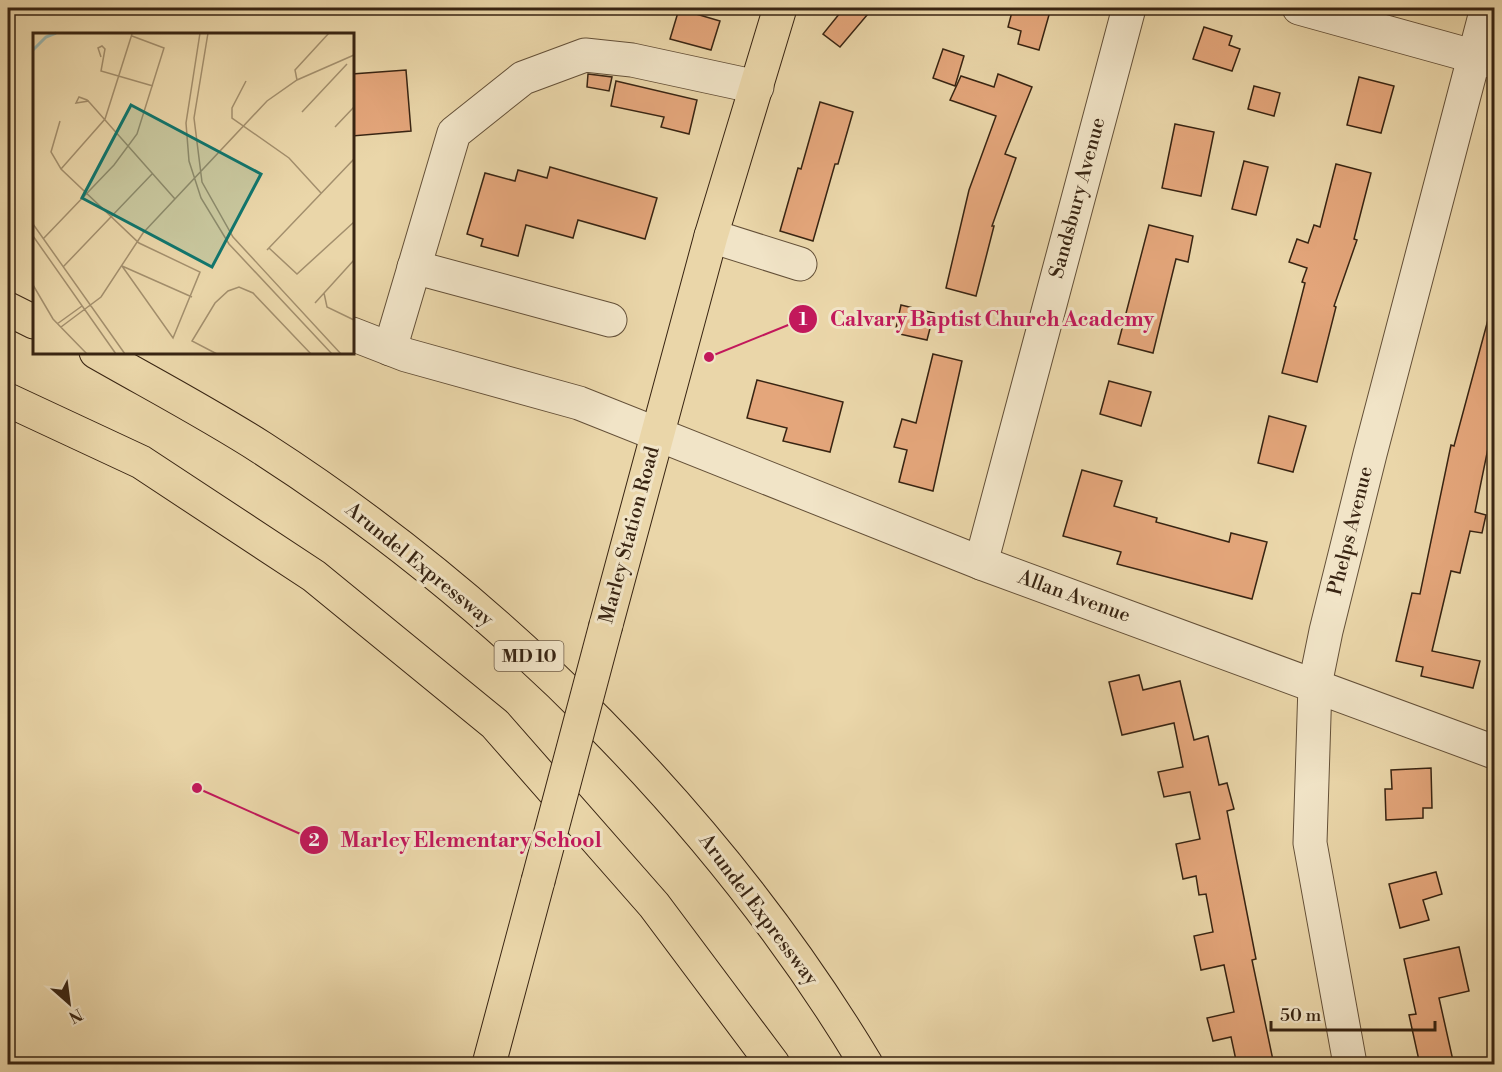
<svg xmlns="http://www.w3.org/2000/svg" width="1502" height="1072" viewBox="0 0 1502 1072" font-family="'Libre Bodoni',serif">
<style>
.building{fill:#e4a67b;stroke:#382412;stroke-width:1.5}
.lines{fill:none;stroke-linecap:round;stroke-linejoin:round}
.minor-casing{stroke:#645038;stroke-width:35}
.major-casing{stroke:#382412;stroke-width:35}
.highway-casing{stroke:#382412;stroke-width:35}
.minor{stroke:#f1e4c7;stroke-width:33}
.major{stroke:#ead6a9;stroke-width:33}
.highway{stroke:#ead6a9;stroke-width:33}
.major-bridge-casing{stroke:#382412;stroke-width:35;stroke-linecap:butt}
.major-bridge{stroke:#ead6a9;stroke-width:33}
.labels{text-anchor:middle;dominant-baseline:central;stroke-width:6;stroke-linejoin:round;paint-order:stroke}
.shield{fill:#f1e4c7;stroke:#705e48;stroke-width:1.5}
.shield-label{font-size:18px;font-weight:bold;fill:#382412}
.street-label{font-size:20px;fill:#382412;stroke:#f1e4c7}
.inset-river{fill:none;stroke:#9ab7b1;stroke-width:3}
.inset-road{fill:none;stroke:#a38f6d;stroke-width:1.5}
.view{fill:#0f766e;fill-opacity:0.15;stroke:#0f766e;stroke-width:3}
.inset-edge{fill:none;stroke:#382412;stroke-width:3}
.leader{fill:none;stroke:#c2185b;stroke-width:2}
.callout-dot{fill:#c2185b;stroke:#f1e4c7;stroke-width:2}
.mark-label{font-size:18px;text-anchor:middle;font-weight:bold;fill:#fff}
.callout-label{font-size:21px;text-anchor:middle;font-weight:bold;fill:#c2185b;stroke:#f1e4c7;stroke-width:6;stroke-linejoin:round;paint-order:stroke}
</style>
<rect width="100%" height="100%" fill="#ead6a9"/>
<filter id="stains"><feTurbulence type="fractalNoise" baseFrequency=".00333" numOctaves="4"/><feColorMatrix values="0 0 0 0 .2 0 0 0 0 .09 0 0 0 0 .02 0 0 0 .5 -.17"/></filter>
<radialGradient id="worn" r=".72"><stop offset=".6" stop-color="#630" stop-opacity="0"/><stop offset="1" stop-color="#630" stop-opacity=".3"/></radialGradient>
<g class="building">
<path d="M844,8H873L840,47L823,34Z"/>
<path d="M1013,8H1051L1039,50L1018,44L1021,31L1008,27Z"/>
<path d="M679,9L720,21L711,50L670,39Z"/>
<path d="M1204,27L1232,36L1229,45L1240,49L1232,71L1193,59Z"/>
<path d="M943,49L964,56L955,86L933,78Z"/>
<path d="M406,70L411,131L352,136V74Z"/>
<path d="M588,74L612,77L609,91L587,87Z"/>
<path d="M998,74L1032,87L1005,154L1016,158L992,226H994L976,296L946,288L969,190L996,116L950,100L961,76L994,87Z"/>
<path d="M1359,77L1394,86L1381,133L1347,125Z"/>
<path d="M616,81L697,100L689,134L661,127L664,117L611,106Z"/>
<path d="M1254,86L1280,93L1274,116L1248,109Z"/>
<path d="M820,102L853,112L838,164H835L813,241L780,231L798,168L801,169Z"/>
<path d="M1175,124L1214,132L1201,196L1162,188Z"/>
<path d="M1244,161L1268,167L1256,215L1232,209Z"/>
<path d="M1336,164L1371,173L1354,239L1357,240L1334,306L1336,307L1317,382L1282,373L1305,283L1302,282L1307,268L1289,262L1297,239L1308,243L1314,225L1320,227Z"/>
<path d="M550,167L657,198L645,239L578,220L573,238L526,225L518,256L481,246L483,239L467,234L485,173L515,181L518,170L547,178Z"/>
<path d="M1149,225L1193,236L1188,262L1176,259L1153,353L1118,344Z"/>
<path d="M901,305L934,313L927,340L895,333Z"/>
<path d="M1489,316H1494V419L1475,512L1486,515L1482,533L1470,531L1460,573L1451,571L1432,651L1480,661L1473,688L1421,676L1423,667L1396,661L1412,593L1420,594L1451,445L1454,446Z"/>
<path d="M933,354L962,361L933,491L899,482L907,450L894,447L902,419L916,423Z"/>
<path d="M757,380L843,402L830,452L783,441L787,428L747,418Z"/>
<path d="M1109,381L1151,392L1141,426L1100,414Z"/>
<path d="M1269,416L1306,426L1293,472L1258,463Z"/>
<path d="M1082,470L1122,481L1114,506L1157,518L1156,522L1229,542L1231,533L1267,542L1252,599L1117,564L1121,552L1063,536Z"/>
<path d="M1139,675L1143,690L1180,681L1194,740L1208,736L1219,785L1227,783L1234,809L1227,811L1256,959L1252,960L1274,1065H1237L1231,1037L1213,1041L1207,1018L1234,1012L1224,965L1201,970L1194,936L1213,932L1206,894L1199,895L1196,876L1183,879L1176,844L1200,839L1190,792L1164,797L1158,772L1183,767L1174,723L1122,735L1109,682Z"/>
<path d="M1431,768L1432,808H1423V818L1386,820L1385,789H1392L1391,770Z"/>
<path d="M1436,872L1442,894L1423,900L1429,920L1400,928L1389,884Z"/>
<path d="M1459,947L1469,991L1439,998L1454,1065H1420L1409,1015L1416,1014L1404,959Z"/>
</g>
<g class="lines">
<defs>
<g id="minor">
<path d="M1299,8L1494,62"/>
<path d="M711,236L800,264"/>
<path d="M414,267L610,320"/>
<path d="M352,334L406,355L579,403L981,563L1494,752"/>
<path d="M390,349L454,133L523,78L585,55L632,60L757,87"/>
<path d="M981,563L1129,8"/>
<path d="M1350,1064L1310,843L1315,685L1326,631L1370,454L1487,8"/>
</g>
<g id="major">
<path d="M606,625L711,236L780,8"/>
<path d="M489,1064L538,881"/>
</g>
<g id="highway">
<path d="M8,309L34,322"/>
<path d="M96,352C152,384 209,414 262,448C501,602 720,821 866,1064"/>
<path d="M8,400L141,462L314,576L495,724L654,905L773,1064"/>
</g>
</defs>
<use href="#minor" class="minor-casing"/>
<use href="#major" class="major-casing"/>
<use href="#highway" class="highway-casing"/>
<use href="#minor" class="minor"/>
<use href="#major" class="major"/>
<use href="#highway" class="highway"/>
<defs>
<path id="major-bridge" d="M538,881L606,625"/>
</defs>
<use href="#major-bridge" class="major-bridge-casing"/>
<use href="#major-bridge" class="major-bridge"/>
</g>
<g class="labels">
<rect class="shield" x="494.5" y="641" width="69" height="30" rx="4.5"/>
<g class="shield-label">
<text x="529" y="656">MD 10</text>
</g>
<g class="street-label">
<text transform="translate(1078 198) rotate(-75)">Sandsbury Avenue</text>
<text transform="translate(1351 531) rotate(-76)">Phelps Avenue</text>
<text transform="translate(630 535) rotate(-75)">Marley Station Road</text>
<text transform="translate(419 565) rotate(39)">Arundel Expressway</text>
<text transform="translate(1074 597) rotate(20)">Allan Avenue</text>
<text transform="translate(758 910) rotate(53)">Arundel Expressway</text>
</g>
</g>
<g transform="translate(33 33)">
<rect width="321" height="321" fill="#ead6a9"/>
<path class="inset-river" d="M0,17L13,4L23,0"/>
<path class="inset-road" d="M167,0L153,90L156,128L168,165L196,211L299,321M175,0L161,85L169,149L200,204L308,321M68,24L65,15L69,13L72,16L68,38L120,53M264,47L262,37L296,0M213,48L199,75V85L256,125L288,160M56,68L43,70L46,64L54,67L57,70L142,166M269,79L314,31M27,88L18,119L28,136L106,210L167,239L140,305L89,233M302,94L321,74M28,136L72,86L99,1M0,191L92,321M0,203L83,321M10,206L81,132L104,101L131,15L99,3M236,215L264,241L321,189M234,217L321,126M89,233L159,264M30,234L120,140M0,252L20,286L54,321M291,260L294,274L321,287M282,270L321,227M52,276L68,264L110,200L234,68L264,47L321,22M24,291L49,273M28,294L52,276M184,321L159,308L182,270L195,258L206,254L220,260L278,321"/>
<path class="view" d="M98,72L228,141L179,234L49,165Z"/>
<rect width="321" height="321" class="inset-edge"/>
</g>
<path class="leader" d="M709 357L803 319M197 788L314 840"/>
<g class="callout-dot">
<circle cx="709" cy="357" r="6"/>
<circle cx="197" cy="788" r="6"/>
<circle cx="803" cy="319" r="15"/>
<circle cx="314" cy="840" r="15"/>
</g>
<g class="mark-label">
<text x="803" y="325">1</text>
<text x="314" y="846">2</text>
</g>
<g class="callout-label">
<text x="992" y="326">Calvary Baptist Church Academy</text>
<text x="471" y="847">Marley Elementary School</text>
</g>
<rect width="1502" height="1072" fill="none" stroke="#ead6a9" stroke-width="30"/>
<rect x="9" y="9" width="1484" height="1054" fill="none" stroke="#382412" stroke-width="3"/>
<rect x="15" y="15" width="1472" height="1042" fill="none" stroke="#382412" stroke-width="1.5"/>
<g transform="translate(69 1003) rotate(152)" stroke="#f1e4c7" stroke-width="4.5" paint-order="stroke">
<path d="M0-4.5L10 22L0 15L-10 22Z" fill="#382412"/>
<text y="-9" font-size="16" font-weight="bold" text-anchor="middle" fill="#382412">N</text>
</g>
<path d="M1271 1021v9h164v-9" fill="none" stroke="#382412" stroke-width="3"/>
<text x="1280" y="1021" font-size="18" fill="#382412" stroke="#f1e4c7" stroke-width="4.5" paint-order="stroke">50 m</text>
<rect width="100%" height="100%" filter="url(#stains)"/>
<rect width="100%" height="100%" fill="url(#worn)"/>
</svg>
